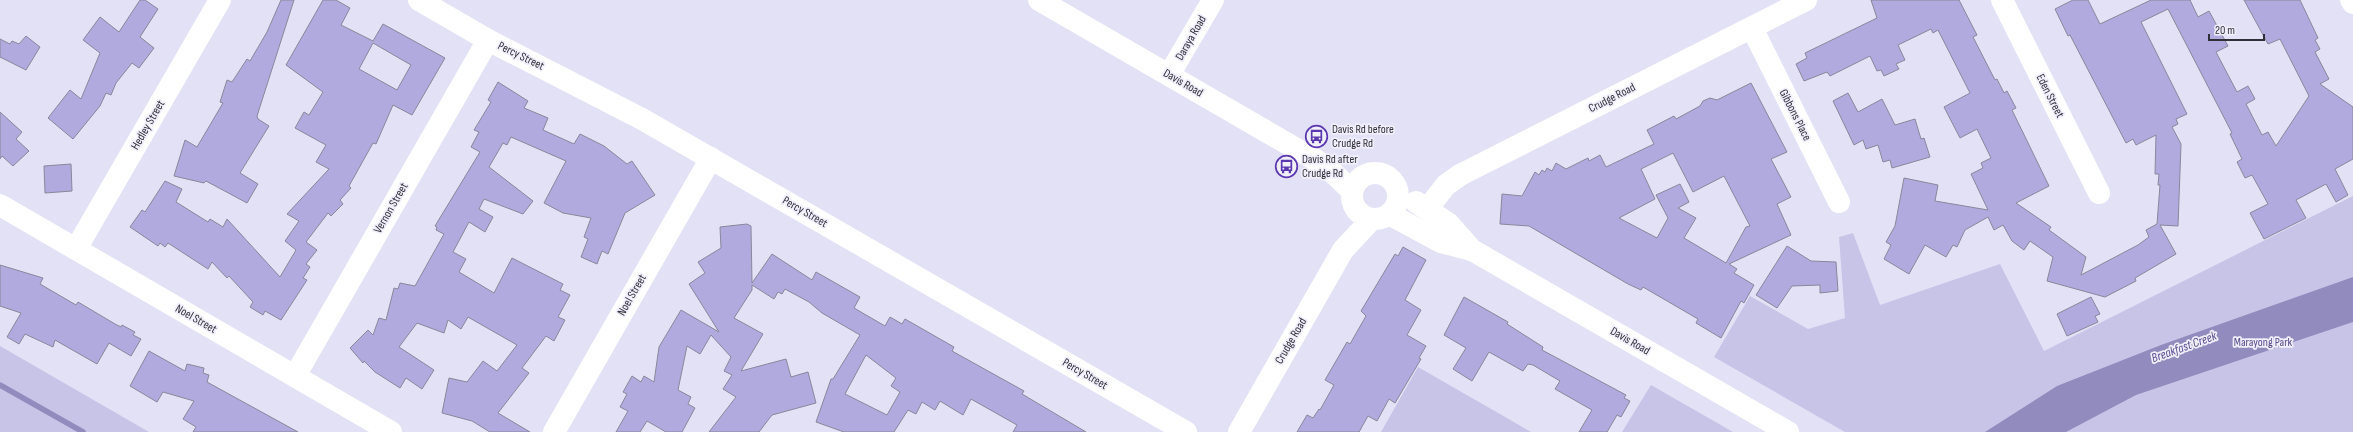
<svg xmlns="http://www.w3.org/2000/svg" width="2353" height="432" viewBox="0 0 2353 432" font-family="'Sofia Sans Condensed',sans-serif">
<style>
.green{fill:#c8c4e7}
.water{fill:#928bbe}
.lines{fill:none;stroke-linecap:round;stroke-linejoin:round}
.stream{stroke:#928bbe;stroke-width:5.5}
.building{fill:#b1aadf;stroke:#89879a;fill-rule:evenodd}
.minor{stroke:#fff;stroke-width:22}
.labels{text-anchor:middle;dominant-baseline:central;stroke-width:3.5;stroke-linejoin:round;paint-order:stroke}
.street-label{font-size:12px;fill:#302f37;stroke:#f1effc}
.poi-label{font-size:12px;fill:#302f37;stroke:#f1effc;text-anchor:start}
.park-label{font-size:12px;fill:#56498a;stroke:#f1effc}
.water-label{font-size:13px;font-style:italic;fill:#594c8e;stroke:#f1effc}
</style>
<rect width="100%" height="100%" fill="#e3e1f6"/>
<g class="green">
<path d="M2353,196V432H1845L1714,357L1750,296L1808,329L1845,318L1839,237L1853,233L1880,305L2000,264L2044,351Z"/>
<path d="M0,346L149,432H0Z"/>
<path d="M1418,367L1531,432H1381Z"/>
<path d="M1651,385L1733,432H1622Z"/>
</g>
<path class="water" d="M2353,277V322L2136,395L2066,432H1985L2057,386L2161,345Z"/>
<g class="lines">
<path class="stream" d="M0,385L83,432"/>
</g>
<g class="building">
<path d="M140,0H145L158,9L140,37L154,48L139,68L132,63L116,83L111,95L106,93L100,106L73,139L48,118L70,90L81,99L100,53L83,40L100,17L119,32Z"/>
<path d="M281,0H294L257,116L258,119L269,126L240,173L258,184L247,203L206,181L204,183L174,176L185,140L197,147L223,103L220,102L227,80L232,82L247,59L250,61L267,32Z"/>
<path d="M323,0H336L350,8L341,25L373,41L383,24L445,58L412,115L393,105L376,144L373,143L349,186L351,188L340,200L343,204L331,216L328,213L306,242L317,250L306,264L310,267L303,278L307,280L281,320L265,311L263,315L250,307L253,302L229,276L227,278L212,262L208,269L168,243L165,247L160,243L158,246L130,227L142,210L145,212L165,181L182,189L176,202L208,222L210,219L223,227L227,219L280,277L296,250L285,241L299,221L287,214L329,169L316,162L326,145L295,128L304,112L309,115L323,92L286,65ZM373,43L411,65L397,90L359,69Z"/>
<path d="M1871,0H1959L1977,35L1973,37L1995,80L1997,79L2004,93L2007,91L2016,108L2012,110L2049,186L2016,203L2051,227L2049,230L2086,257L2081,275L2138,245L2149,237L2146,230L2157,224L2160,185H2158L2159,174H2155L2156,135L2136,145L2133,139L2126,143L2070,35L2068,36L2055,9L2073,0H2088L2100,24L2151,0H2190L2198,17L2209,11L2228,46L2216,52L2237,92L2248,86L2255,99L2246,104L2262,135L2268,132L2276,146L2309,96L2280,39L2268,44L2244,0H2300L2318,38L2315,40L2320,49L2315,52L2329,79L2320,84L2353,107V159L2335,169L2348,195L2336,202L2326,184L2296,200L2306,218L2264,239L2250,213L2268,204L2252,175L2245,178L2237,162L2242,159L2230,134L2232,133L2168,9L2141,22L2187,114L2176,119L2178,124L2172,127L2181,144L2178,226L2160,225L2176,254L2135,278L2136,281L2105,297L2047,281L2053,257L2030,241L2024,250L2012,241L2003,225L1994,230L1988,217L1965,230L1957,247L1953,245L1946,257L1925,245L1909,274L1884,259L1891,245L1886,242L1895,226L1904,178L1938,185L1935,201L1988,210L1971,174L1983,168L1981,163L1991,158L1977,129L1960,138L1944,107L1970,93L1938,30L1933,33L1931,29L1898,45L1905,60L1896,64L1899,69L1884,76L1881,70L1877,71L1870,56L1830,76L1827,72L1804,81L1796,64L1807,58L1805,53L1877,18Z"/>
<path d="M26,36L40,47L26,70L0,57V39L10,44L12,41L19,44Z"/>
<path d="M498,82L528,101L524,108L548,118L543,130L574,144L580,134L604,146L627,164L632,161L655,195L625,213L608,254L602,251L597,264L581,257L588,239L584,237L591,218L563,213L544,203L566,161L511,137L507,145L503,143L489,167L533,201L523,214L484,199L479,209L493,217L485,232L469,222L453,252L466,259L459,272L494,293L512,258L563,284L560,290L570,295L558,317L565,320L554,341L546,336L522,368L529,373L498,413L530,432H490L472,421L442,413L449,378L467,382L483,361L497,371L517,345L468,317L461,329L448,320L444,333L417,323L399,347L434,370L422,389L406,378L400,388L375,372L364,361L363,363L350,348L368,330L373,335L379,318L386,320L394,288L398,289L400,283L415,286L444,234L436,230L437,227L435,226L480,152L471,147L479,132L474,130L491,102L488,100Z"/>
<path d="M1751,83L1787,152L1771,159L1791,197L1777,204L1791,235L1729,264L1737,269L1734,273L1754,285L1744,303L1741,301L1721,338L1696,323L1698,319L1643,287L1641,290L1628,284L1529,226L1500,224L1502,194L1522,196L1535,172L1539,175L1542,170L1545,172L1547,168L1552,171L1556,163L1566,169L1588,158L1589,161L1600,155L1606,167L1654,144L1647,130L1674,116L1676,119L1700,106L1703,101L1710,98L1717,100ZM1673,153L1693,192L1724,176L1750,226L1746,227L1726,263L1684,238L1696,218L1678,208L1689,202L1680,184L1656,195L1668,218L1657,238L1619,218L1655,199L1641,169Z"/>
<path d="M1848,93L1858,112L1882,99L1895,125L1915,119L1921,139L1924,138L1930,157L1892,168L1890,160L1883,162L1878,145L1866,149L1863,140L1854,145L1833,101Z"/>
<path d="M0,112L22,132L16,139L29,151L13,166L2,156L0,159Z"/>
<path d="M71,164L72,191L45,193L44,166Z"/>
<path d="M747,224L751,226L752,283L772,254L812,280L816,272L860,297L854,308L885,326L890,317L902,324L905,319L954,347L952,351L1024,391L1022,394L1086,432H1013L1017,425L971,399L963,415L940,401L935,410L922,402L916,414L908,410L894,432H844L816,422L831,379H833L860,335L822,313L809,302L785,289L782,294L778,292L774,299L752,285V290L734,318L763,334L741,371L786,359L791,377L808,372L816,403L772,415L759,432H709L736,397L723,389L732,375L724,371L731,357L711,335L700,354L687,346L678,390L691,397L688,404L695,408L682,432H666L647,421L640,432H616L628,411L620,407L627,394L623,392L632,376L641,382L644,376L654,382L659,347L681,310L719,332L689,284L705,273L698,262L721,248L720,227ZM866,355L896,378L891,386L900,392L887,415L845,394Z"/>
<path d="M1787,246L1811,261L1836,262L1838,291L1820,293V285L1792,286L1777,308L1756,295Z"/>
<path d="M1403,247L1426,260L1405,300L1421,310L1407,335L1426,346L1419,358L1421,359L1395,403L1389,399L1377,421L1368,416L1359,432H1297L1307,415L1313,418L1319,409L1320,410L1334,385L1325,380L1347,342L1350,344L1366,316L1361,311L1395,254L1398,256Z"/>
<path d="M0,265L43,278L40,284L76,305L78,302L115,324L121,327L122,325L135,332L133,335L141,339L131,356L109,343L97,364L55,340L53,347L25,334L19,344L7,337L21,313L0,306Z"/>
<path d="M1464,297L1508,322L1507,324L1543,347L1542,350L1626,395L1624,398L1630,401L1621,417L1617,415L1607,432H1579L1592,410L1555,389L1560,381L1533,365L1528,364L1523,371L1489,352L1472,381L1453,369L1466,348L1444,335Z"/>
<path d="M2091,297L2100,314L2095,316L2098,322L2067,336L2057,314Z"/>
<path d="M149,351L185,371L187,364L204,368L203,373L209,375L207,382L298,432H193L196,427L183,419L194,401L163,392L157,402L130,386Z"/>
</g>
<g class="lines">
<g class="minor">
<path d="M419,0L488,40L642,119L1186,432"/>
<path d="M1039,0L1326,166L1352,191"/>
<path d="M2002,0L2099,193"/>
<path d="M2351,0L2353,3"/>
<path d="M1752,28L1839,202"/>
<path d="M1169,75L1213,0"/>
<circle cx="1375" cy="196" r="23"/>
<path d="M1416,202L1449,224L1472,250"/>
<path d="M0,205L391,432"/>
<path d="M1427,209L1446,185L1460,175L1806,0"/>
<path d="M1389,214L1441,242L1472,250L1788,432"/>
<path d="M76,249L220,0"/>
<path d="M295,376L488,40"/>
<path d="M554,432L711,158"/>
<path d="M1239,432L1343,250L1372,219"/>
</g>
</g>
<defs>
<symbol id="bus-ring" viewBox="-11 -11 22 22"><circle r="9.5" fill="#f1effc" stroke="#5b38b0" stroke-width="1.5"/><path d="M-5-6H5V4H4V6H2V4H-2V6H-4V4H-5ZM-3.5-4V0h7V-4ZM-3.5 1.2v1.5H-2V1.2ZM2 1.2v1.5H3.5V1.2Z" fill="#5b38b0"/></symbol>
</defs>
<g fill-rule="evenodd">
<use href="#bus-ring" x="1304" y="124" width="25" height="25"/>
<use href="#bus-ring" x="1274" y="154" width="25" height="25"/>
</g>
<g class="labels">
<g class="street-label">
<text transform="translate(1191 38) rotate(-60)">Daraya Road</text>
<text transform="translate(521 56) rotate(26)">Percy Street</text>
<text transform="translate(1183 83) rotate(30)">Davis Road</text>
<text transform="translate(2050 96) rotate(63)">Eden Street</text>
<text transform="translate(1612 98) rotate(-27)">Crudge Road</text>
<text transform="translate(1795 115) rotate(63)">Gibbons Place</text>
<text transform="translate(148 125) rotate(-60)">Hedley Street</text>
<text transform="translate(391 208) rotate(-60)">Vernon Street</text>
<text transform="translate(805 212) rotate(30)">Percy Street</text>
<text transform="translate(632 295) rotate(-60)">Noel Street</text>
<text transform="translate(196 319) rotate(30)">Noel Street</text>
<text transform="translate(1291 341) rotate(-60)">Crudge Road</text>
<text transform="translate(1630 341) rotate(30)">Davis Road</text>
<text transform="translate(1085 374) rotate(30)">Percy Street</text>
</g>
<g class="poi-label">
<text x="1332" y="129">Davis Rd before<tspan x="1332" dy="14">Crudge Rd</tspan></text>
<text x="1302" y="159">Davis Rd after<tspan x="1302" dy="14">Crudge Rd</tspan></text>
</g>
<g class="park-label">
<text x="2263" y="342">Marayong Park</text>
</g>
<g class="water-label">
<text transform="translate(2184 347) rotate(-20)">Breakfast Creek</text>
</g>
</g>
<path d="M2209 34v6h55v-6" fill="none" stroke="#302f37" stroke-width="2"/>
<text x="2215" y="34" font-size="12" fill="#302f37" stroke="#f1effc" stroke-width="3" paint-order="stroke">20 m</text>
</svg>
